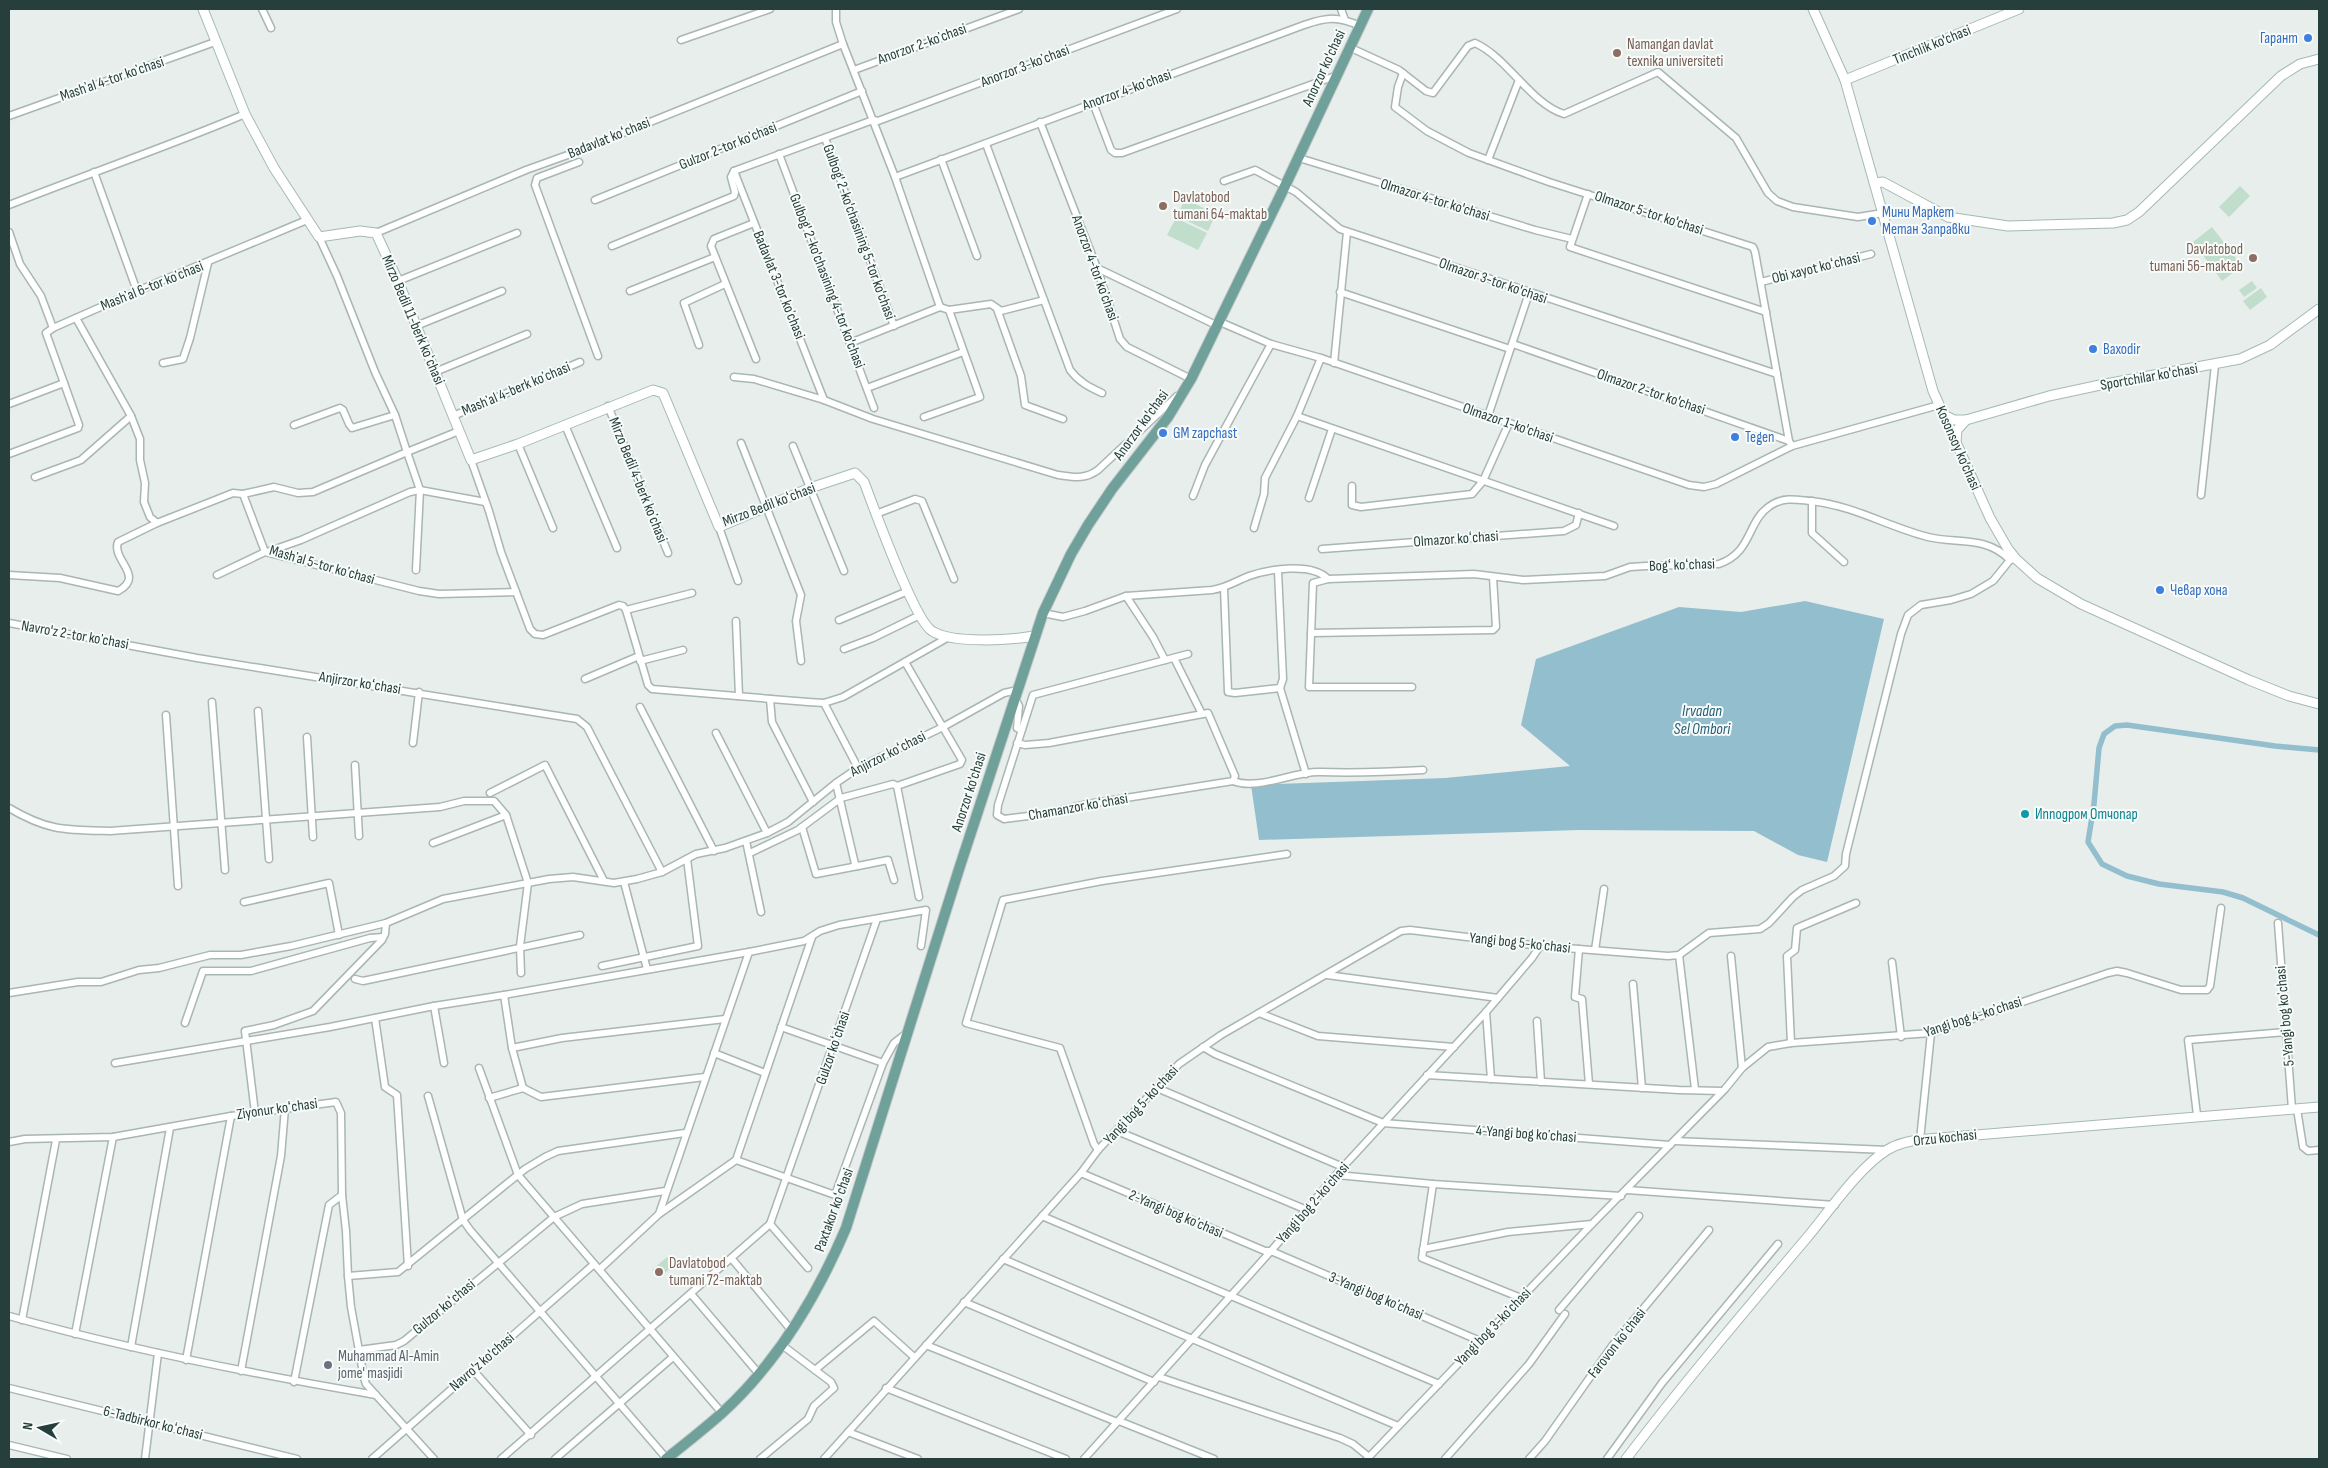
<svg xmlns="http://www.w3.org/2000/svg" width="2328" height="1468" viewBox="0 0 2328 1468" font-family="'Sofia Sans Condensed',sans-serif">
<style>
.green{fill:#c1ddcc}
.water{fill:#93bece}
.lines{fill:none;stroke-linecap:round;stroke-linejoin:round}
.canal{stroke:#93bece;stroke-width:5.5}
.street-casing{stroke:#a9b6b4;stroke-width:9}
.secondary-casing{stroke:#a6b9b5;stroke-width:11}
.primary-casing{stroke:#c2c9c8;stroke-width:12}
.street{stroke:#fff;stroke-width:6}
.secondary{stroke:#fff;stroke-width:9}
.primary{stroke:#6fa09a;stroke-width:10}
.shop-dot{fill:#3f7fe0;stroke:#f7fbf9;stroke-width:2}
.education-dot{fill:#8d6e63;stroke:#f7fbf9;stroke-width:2}
.culture-dot{fill:#0f9aa8;stroke:#f7fbf9;stroke-width:2}
.worship-dot{fill:#6b7280;stroke:#f7fbf9;stroke-width:2}
.labels{text-anchor:middle;dominant-baseline:central;stroke-width:4;stroke-linejoin:round;paint-order:stroke}
.shop-label{font-size:15px;fill:#366cbe;stroke:#f7fbf9;text-anchor:start}
.street-label{font-size:15px;fill:#263f3c;stroke:#f7fbf9}
.education-label{font-size:15px;fill:#785e54;stroke:#f7fbf9;text-anchor:start}
.culture-label{font-size:15px;fill:#0d838f;stroke:#f7fbf9;text-anchor:start}
.worship-label{font-size:15px;fill:#5b616d;stroke:#f7fbf9;text-anchor:start}
.water-label{font-size:16px;font-style:italic;fill:#245f78;stroke:#f7fbf9}
</style>
<rect width="100%" height="100%" fill="#e7eeec"/>
<g class="green">
<path d="M2240,186L2250,196L2229,217L2219,207Z"/>
<path d="M1185,199L1216,214L1208,231L1177,216Z"/>
<path d="M1176,218L1207,233L1198,250L1167,235Z"/>
<path d="M2212,227L2242,266L2222,281L2193,242Z"/>
<path d="M2252,281L2257,288L2244,297L2239,290Z"/>
<path d="M2261,288L2267,297L2250,310L2243,301Z"/>
<path d="M667,1257L674,1265L659,1278L652,1270Z"/>
</g>
<path class="water" d="M1805,601L1884,619L1827,862L1798,855L1754,831L1579,830L1259,840L1251,785L1445,778L1570,766L1521,725L1536,659L1679,607L1741,612Z"/>
<g class="lines">
<path class="canal" d="M2319,750L2275,746L2127,725L2115,726L2104,734L2099,748L2094,804L2088,842L2102,864L2127,876L2159,884L2223,892L2243,898L2319,935"/>
<defs>
<g id="street">
<path d="M262,9L271,28"/>
<path d="M836,9V22L843,44L895,177L940,307"/>
<path d="M1341,9L1345,20"/>
<path d="M681,40L770,9"/>
<path d="M1351,48L1399,70L1426,91L1433,93L1468,46L1475,43C1508,58 1531,104 1564,114L1658,72L1736,138L1768,193L1777,201L1793,207L1858,217L1883,213"/>
<path d="M854,70L1019,9"/>
<path d="M1403,73L1398,87L1395,107L1427,131L1469,153L1549,182L1753,247L1755,252L1789,441L1792,446"/>
<path d="M1093,103L1111,150L1115,153H1122L1338,75"/>
<path d="M9,116L215,42"/>
<path d="M1040,122L1097,268L1120,339L1127,347L1191,379"/>
<path d="M825,138L894,326"/>
<path d="M986,144L1070,370C1079,382 1089,387 1102,393"/>
<path d="M779,154L874,408"/>
<path d="M1299,158L1535,230L1572,239"/>
<path d="M941,159L977,256"/>
<path d="M1488,160L1519,80"/>
<path d="M579,162L537,178L535,185L598,356"/>
<path d="M734,171L824,400"/>
<path d="M94,172L137,291"/>
<path d="M895,177L1304,25C1327,17 1338,16 1360,26"/>
<path d="M1224,181L1255,170L1296,192L1340,229L1777,374"/>
<path d="M1588,194L1570,247L1766,312"/>
<path d="M595,200L862,91"/>
<path d="M9,205C87,174 167,147 245,114"/>
<path d="M754,223L714,239L711,246L756,359"/>
<path d="M9,232L20,264L41,296L53,328"/>
<path d="M376,233L526,170L576,152L843,44"/>
<path d="M319,237L337,276L375,372L395,415L407,452L313,492L298,493L274,487L243,494L265,552L419,591L439,594L516,592"/>
<path d="M612,246L734,196L735,192L731,177L734,171L873,120L878,121L1177,9"/>
<path d="M1097,268L1218,326"/>
<path d="M398,281L517,233"/>
<path d="M1761,282L1871,254"/>
<path d="M630,291L715,257"/>
<path d="M1340,292L1510,349"/>
<path d="M997,309L1021,376L1025,405L1063,419"/>
<path d="M1220,322L1271,344L1321,358L1689,485L1704,487L1716,484L1792,446L1939,405"/>
<path d="M416,326L502,291"/>
<path d="M850,343L940,307L949,310L991,304L1001,311L1044,300"/>
<path d="M1513,344L1789,441"/>
<path d="M699,345L684,303L725,284"/>
<path d="M163,363L183,359L190,338L208,263"/>
<path d="M1334,363L1347,232"/>
<path d="M435,372L527,334"/>
<path d="M734,377L754,379L824,400L873,419L1058,475C1074,477 1084,480 1098,470L1177,396"/>
<path d="M867,388L963,352"/>
<path d="M9,404L64,383L46,333L53,328L137,291L307,220"/>
<path d="M608,406L668,553"/>
<path d="M131,416L140,439V460L145,483L144,502L150,517L157,523L233,493L243,494"/>
<path d="M453,416L580,362"/>
<path d="M1297,416L1614,526"/>
<path d="M1488,416L1529,293"/>
<path d="M924,417L980,397L949,310"/>
<path d="M294,425L340,408L343,410L349,424L352,428L395,415"/>
<path d="M565,425L617,548"/>
<path d="M741,443L801,595L796,621L801,661"/>
<path d="M518,444L553,528"/>
<path d="M793,446L844,571"/>
<path d="M9,454L78,428L79,425L64,383"/>
<path d="M471,460L489,511L501,552L530,629L535,634L543,635L619,605L623,606L626,610L692,593"/>
<path d="M35,477L81,460L131,416L76,318"/>
<path d="M1352,486V505L1361,507L1472,494L1483,481L1509,423"/>
<path d="M2201,495L2215,365"/>
<path d="M1193,496L1205,465L1271,344"/>
<path d="M1309,498L1332,429"/>
<path d="M1812,501V533L1844,562"/>
<path d="M876,514L915,499L922,501L954,579"/>
<path d="M719,527L738,581"/>
<path d="M1254,528L1264,494L1265,478L1297,416L1321,358"/>
<path d="M1322,549L1564,531L1576,525L1579,513"/>
<path d="M267,552L301,540L410,492L420,490L485,502"/>
<path d="M416,570L420,490L407,452L459,431"/>
<path d="M9,575L60,578L118,591C146,576 111,560 118,542L157,523"/>
<path d="M217,575L265,552"/>
<path d="M1224,588L1228,692L1235,693L1280,688L1283,679L1278,571"/>
<path d="M1126,596L1153,637L1165,660"/>
<path d="M626,610L648,685L652,689L808,702L824,703L843,697L947,638"/>
<path d="M1043,613L1063,617L1085,611L1126,596L1212,590C1226,588 1236,581 1249,576C1269,569 1312,562 1328,579"/>
<path d="M839,620L908,591"/>
<path d="M736,621L739,696"/>
<path d="M9,623L197,658L577,719L587,727L662,872"/>
<path d="M1311,633L1493,630L1496,627L1493,577"/>
<path d="M844,649L873,638L920,615"/>
<path d="M1174,658L1202,714"/>
<path d="M640,661L683,650"/>
<path d="M585,679L639,656"/>
<path d="M1412,687H1309L1313,583L1328,579L1474,574L1523,580L1605,576L1630,567L1646,566L1719,564C1754,552 1746,519 1773,504C1785,497 1798,500 1811,501C1855,506 1886,526 1928,537C1956,544 1986,535 2010,560"/>
<path d="M1280,688L1306,774"/>
<path d="M1015,698L1019,706L1017,728L1021,730"/>
<path d="M770,699L772,722L813,802"/>
<path d="M212,702L225,870"/>
<path d="M824,703L858,768"/>
<path d="M640,707L714,851"/>
<path d="M258,711L269,859"/>
<path d="M166,715L178,886"/>
<path d="M716,733L767,833"/>
<path d="M307,737L313,837"/>
<path d="M413,743L419,692"/>
<path d="M1017,743L1025,745L1049,743L1208,713L1235,776L1233,781L1088,804L1044,814L1004,819L997,815L998,805L1033,695L1188,654"/>
<path d="M355,765L359,836"/>
<path d="M1233,781C1259,791 1293,771 1320,772C1354,773 1388,772 1423,770"/>
<path d="M836,783L855,864L858,866L888,860L894,880"/>
<path d="M897,786L919,897"/>
<path d="M490,793L545,765L604,881"/>
<path d="M9,808C48,831 65,830 110,831L440,807L464,801H494L506,815"/>
<path d="M802,827L816,874L858,866"/>
<path d="M746,841L761,912"/>
<path d="M433,843L506,815L528,883L520,946L521,973"/>
<path d="M750,853L798,830L841,798L893,784L897,786L960,764L962,760L905,662"/>
<path d="M1287,854L1102,881L1003,900L966,1023L1060,1048L1094,1144L1098,1150L1179,1064L1221,1035L1401,931L1410,930L1540,946L1668,956L1679,955L1709,933L1760,929L1769,923L1793,897L1802,890L1834,876L1845,866L1846,854L1901,634L1908,615L1921,605L1951,600L1971,594L1993,581L2010,560L2016,559"/>
<path d="M624,882L647,969"/>
<path d="M244,902L329,883L339,935"/>
<path d="M2278,923L2292,1109"/>
<path d="M1579,949L1575,997L1582,999L1589,1084"/>
<path d="M1595,950L1604,889"/>
<path d="M1679,955L1695,1089"/>
<path d="M1731,956L1742,1068"/>
<path d="M1892,962L1901,1037"/>
<path d="M602,966L698,946L687,859"/>
<path d="M1327,975L1498,998"/>
<path d="M355,979L363,981L580,935"/>
<path d="M1633,984L1642,1088"/>
<path d="M9,993L78,982H101L139,970L159,968L210,955H241L291,946L386,923L443,899L549,879L573,877L614,883L637,879L662,872L696,854L725,848L767,833L788,822L836,783L858,768L943,727L1004,693L1018,690"/>
<path d="M504,995L749,952"/>
<path d="M434,1006L444,1063"/>
<path d="M1486,1012L1491,1079"/>
<path d="M1259,1013L1318,1036L1454,1047"/>
<path d="M375,1018L385,1087L397,1095L408,1266"/>
<path d="M1537,1021L1541,1082"/>
<path d="M185,1023L203,971H251L370,938L383,937"/>
<path d="M781,1027L883,1063"/>
<path d="M1791,1043L1787,956L1795,950L1797,928L1856,903"/>
<path d="M1203,1047L1215,1054L1383,1123L1670,1145"/>
<path d="M714,1053L765,1073"/>
<path d="M115,1063L330,1027L434,1006L504,995L512,1048"/>
<path d="M479,1068L518,1175L722,1413"/>
<path d="M1427,1075L1679,1090L1722,1091"/>
<path d="M523,1088L512,1048L562,1038L725,1019"/>
<path d="M1157,1088L1343,1167"/>
<path d="M428,1096L463,1220L470,1230L667,1459"/>
<path d="M489,1098L523,1088L541,1097L705,1077"/>
<path d="M2297,1109L2303,1147L2308,1151L2319,1150"/>
<path d="M255,1113L245,1031L274,1025L313,1011L382,940L385,934L386,923"/>
<path d="M2197,1115L2188,1040L2286,1032"/>
<path d="M1117,1131L1307,1210"/>
<path d="M1920,1140L1931,1033"/>
<path d="M1675,1141L1887,1150"/>
<path d="M9,1142L25,1139L113,1137L231,1116L336,1102L341,1113L342,1195L346,1231L348,1276L351,1307L364,1378L366,1384L434,1459"/>
<path d="M736,1160L835,1195L883,1063L894,1043L908,1032"/>
<path d="M736,1160L812,937"/>
<path d="M1081,1173L1265,1251H1271L1480,1341"/>
<path d="M1337,1175L1433,1184L1621,1196"/>
<path d="M1433,1184L1422,1258L1521,1298"/>
<path d="M1627,1190L1835,1205"/>
<path d="M659,1214L749,952L804,941L820,931L839,925L926,910L921,946"/>
<path d="M1042,1216L1439,1384"/>
<path d="M770,1224L808,1268"/>
<path d="M1423,1249L1508,1232L1592,1224"/>
<path d="M732,1259L792,1331"/>
<path d="M1003,1259L1398,1426"/>
<path d="M600,1269L659,1214L736,1160"/>
<path d="M348,1276L398,1272L525,1169L545,1157L558,1151L685,1133"/>
<path d="M692,1295L759,1374"/>
<path d="M964,1302L1154,1382"/>
<path d="M1559,1310L1639,1216"/>
<path d="M9,1316C130,1350 253,1374 376,1395"/>
<path d="M22,1320L56,1140"/>
<path d="M75,1334L113,1137"/>
<path d="M782,1345L815,1370L874,1321L914,1357"/>
<path d="M926,1345L1117,1422"/>
<path d="M131,1347L170,1128"/>
<path d="M359,1350L396,1345L404,1341L554,1217L582,1204L665,1191"/>
<path d="M186,1360L231,1116"/>
<path d="M473,1370L531,1435"/>
<path d="M241,1371L281,1156L285,1108"/>
<path d="M1159,1377L1340,1438L1353,1444L1369,1457"/>
<path d="M294,1382L329,1205L342,1195"/>
<path d="M9,1388L297,1459"/>
<path d="M886,1388L1066,1459"/>
<path d="M1119,1421L1214,1459"/>
<path d="M848,1432L918,1459"/>
<path d="M9,1445L67,1459"/>
<path d="M145,1459L158,1353"/>
<path d="M372,1459L593,1265"/>
<path d="M501,1459L770,1224L877,919"/>
<path d="M555,1459L673,1357"/>
<path d="M760,1459L808,1419L814,1406L834,1388L831,1382L815,1370"/>
<path d="M824,1459L1081,1173L1098,1150"/>
<path d="M1084,1459L1271,1251L1343,1167L1486,1012L1532,958L1540,946"/>
<path d="M1367,1459L1592,1224L1725,1089L1742,1068L1768,1047L1791,1043L1931,1033L2108,973L2117,971L2127,973L2181,990H2207L2210,986L2221,908"/>
<path d="M1445,1459L1529,1364L1565,1314"/>
<path d="M1529,1459L1545,1441L1612,1346L1709,1230"/>
<path d="M1607,1459L1662,1383L1778,1244"/>
</g>
<g id="secondary">
<path d="M203,9L245,114L274,168L319,237L360,231L376,233L398,281L471,460L518,444L653,390L663,393L719,527L810,488L855,473L864,482C874,508 914,620 932,631C952,644 1011,640 1034,636"/>
<path d="M1813,9L1845,80L1933,391L1990,518L2008,549L2016,559L2037,578L2081,604L2249,680L2289,696L2319,704"/>
<path d="M1845,80L2019,9"/>
<path d="M1875,183L1883,182L1948,217L2008,226L2113,223L2127,220L2139,212L2281,76L2300,64L2319,59"/>
<path d="M1944,415L1954,420H1966L1957,430L1956,442"/>
<path d="M1966,420L2049,396L2100,385L2240,359L2270,345L2319,309"/>
<path d="M1626,1459C1683,1384 1744,1312 1805,1240C1828,1213 1858,1168 1887,1150C1898,1143 1914,1140 1927,1139L2319,1107"/>
</g>
<path id="primary" d="M666,1459C685,1444 704,1429 722,1413C778,1362 817,1296 846,1228L960,866L1043,613L1071,554L1088,525L1112,489L1168,417L1191,379L1285,186L1368,9"/>
</defs>
<use href="#street" class="street-casing"/>
<use href="#secondary" class="secondary-casing"/>
<use href="#primary" class="primary-casing"/>
<use href="#street" class="street"/>
<use href="#secondary" class="secondary"/>
<use href="#primary" class="primary"/>
</g>
<g class="shop-dot">
<circle cx="2308" cy="38" r="5"/>
<circle cx="1872" cy="221" r="5"/>
<circle cx="2093" cy="349" r="5"/>
<circle cx="1163" cy="433" r="5"/>
<circle cx="1735" cy="437" r="5"/>
<circle cx="2160" cy="590" r="5"/>
</g>
<g class="education-dot">
<circle cx="1617" cy="53" r="5"/>
<circle cx="1163" cy="206" r="5"/>
<circle cx="2253" cy="258" r="5"/>
<circle cx="659" cy="1272" r="5"/>
</g>
<circle class="culture-dot" cx="2025" cy="814" r="5"/>
<circle class="worship-dot" cx="328" cy="1365" r="5"/>
<g class="labels">
<g class="shop-label">
<text x="2298" y="38" text-anchor="end">Гарант</text>
<text x="1882" y="212">Мини Маркет<tspan x="1882" dy="17">Метан Заправки</tspan></text>
<text x="2103" y="349">Baxodir</text>
<text x="1173" y="433">GM zapchast</text>
<text x="1745" y="437">Tegen</text>
<text x="2170" y="590">Чевар хона</text>
</g>
<g class="street-label">
<text transform="translate(922 44) rotate(-20)">Аnorzor 2-koʼchasi</text>
<text transform="translate(1932 45) rotate(-22)">Tinchlik ko'chasi</text>
<text transform="translate(1025 66) rotate(-21)">Аnorzor 3-koʼchasi</text>
<text transform="translate(1324 68) rotate(-65)">Anorzor ko'chasi</text>
<text transform="translate(112 79) rotate(-19)">Mashʼal 4-tor koʼchasi</text>
<text transform="translate(1127 90) rotate(-20)">Аnorzor 4-koʼchasi</text>
<text transform="translate(609 138) rotate(-22)">Badavlat koʻchasi</text>
<text transform="translate(728 146) rotate(-22)">Gulzor 2-tor koʼchasi</text>
<text transform="translate(1435 200) rotate(17)">Olmazor 4-tor ko'chasi</text>
<text transform="translate(1649 213) rotate(18)">Olmazor 5-tor ko'chasi</text>
<text transform="translate(859 232) rotate(70)">Gulbog' 2-ko'chasining 5-tor ko'chasi</text>
<text transform="translate(1095 268) rotate(70)">Anorzor 4-tor koʼchasi</text>
<text transform="translate(1816 268) rotate(-14)">Obi xayot koʻchasi</text>
<text transform="translate(827 281) rotate(69)">Gulbog' 2-ko'chasining 4-tor ko'chasi</text>
<text transform="translate(1493 281) rotate(19)">Olmazor 3-tor ko'chasi</text>
<text transform="translate(779 285) rotate(68)">Badavlat 3-tor koʼchasi</text>
<text transform="translate(152 286) rotate(-22)">Mashʼal 6-tor koʼchasi</text>
<text transform="translate(413 320) rotate(67)">Mirzo Bedil 11-berk koʻchasi</text>
<text transform="translate(2149 377) rotate(-10)">Sportchilar ko'chasi</text>
<text transform="translate(516 389) rotate(-23)">Mashʼal 4-berk koʼchasi</text>
<text transform="translate(1651 392) rotate(19)">Olmazor 2-tor ko'chasi</text>
<text transform="translate(1508 423) rotate(19)">Olmazor 1-ko'chasi</text>
<text transform="translate(1141 425) rotate(-54)">Anorzor ko'chasi</text>
<text transform="translate(1958 448) rotate(66)">Kosonsoy ko’chasi</text>
<text transform="translate(638 480) rotate(68)">Mirzo Bedil 4-berk koʼchasi</text>
<text transform="translate(769 505) rotate(-21)">Mirzo Bedil koʻchasi</text>
<text transform="translate(1456 539) rotate(-4)">Olmazor koʻchasi</text>
<text transform="translate(322 565) rotate(16)">Mashʼal 5-tor koʼchasi</text>
<text transform="translate(1682 565) rotate(-2)">Bogʻ koʻchasi</text>
<text transform="translate(75 635) rotate(10)">Navro'z 2-tor koʼchasi</text>
<text transform="translate(360 683) rotate(9)">Anjirzor koʻchasi</text>
<text transform="translate(888 754) rotate(-27)">Anjirzor koʻchasi</text>
<text transform="translate(969 792) rotate(-72)">Anorzor ko'chasi</text>
<text transform="translate(1078 807) rotate(-10)">Chamanzor koʻchasi</text>
<text transform="translate(1520 943) rotate(6)">Yangi bog 5-koʼchasi</text>
<text transform="translate(2285 1016) rotate(-95)">5-Yangi bog koʼchasi</text>
<text transform="translate(1973 1017) rotate(-18)">Yangi bog 4-koʼchasi</text>
<text transform="translate(833 1048) rotate(-71)">Gulzor koʻchasi</text>
<text transform="translate(1141 1105) rotate(-47)">Yangi bog 5-koʼchasi</text>
<text transform="translate(277 1109) rotate(-8)">Ziyonur koʻchasi</text>
<text transform="translate(1526 1134) rotate(4)">4-Yangi bog koʼchasi</text>
<text transform="translate(1945 1138) rotate(-6)">Orzu kochasi</text>
<text transform="translate(1313 1203) rotate(-49)">Yangi bog 2-koʼchasi</text>
<text transform="translate(834 1210) rotate(-70)">Paxtakor koʻchasi</text>
<text transform="translate(1176 1214) rotate(23)">2-Yangi bog koʼchasi</text>
<text transform="translate(1376 1296) rotate(23)">3-Yangi bog koʼchasi</text>
<text transform="translate(444 1307) rotate(-40)">Gulzor koʻchasi</text>
<text transform="translate(1493 1327) rotate(-46)">Yangi bog 3-koʼchasi</text>
<text transform="translate(1617 1343) rotate(-52)">Farovon koʻchasi</text>
<text transform="translate(482 1362) rotate(-41)">Navro'z ko'chasi</text>
<text transform="translate(153 1423) rotate(14)">6-Tadbirkor koʻchasi</text>
</g>
<g class="education-label">
<text x="1627" y="44">Namangan davlat<tspan x="1627" dy="17">texnika universiteti</tspan></text>
<text x="1173" y="197">Davlatobod<tspan x="1173" dy="17">tumani 64-maktab</tspan></text>
<text x="2243" y="249" text-anchor="end">Davlatobod<tspan x="2243" dy="17">tumani 56-maktab</tspan></text>
<text x="669" y="1263">Davlatobod<tspan x="669" dy="17">tumani 72-maktab</tspan></text>
</g>
<g class="culture-label">
<text x="2035" y="814">Ипподром Отчопар</text>
</g>
<g class="worship-label">
<text x="338" y="1356">Muhammad Al-Amin<tspan x="338" dy="17">jome' masjidi</tspan></text>
</g>
<g class="water-label">
<text x="1702" y="711">Irvadan<tspan x="1702" dy="18">Sel Ombori</tspan></text>
</g>
</g>
<rect width="2328" height="1468" fill="none" stroke="#263f3c" stroke-width="20"/>
<g transform="translate(40 1428) rotate(279)" stroke="#f7fbf9" stroke-width="4" paint-order="stroke">
<path d="M0-4L9 19L0 12L-9 19Z" fill="#263f3c"/>
<text y="-8" font-size="14" font-weight="bold" text-anchor="middle" fill="#263f3c">N</text>
</g>
</svg>
